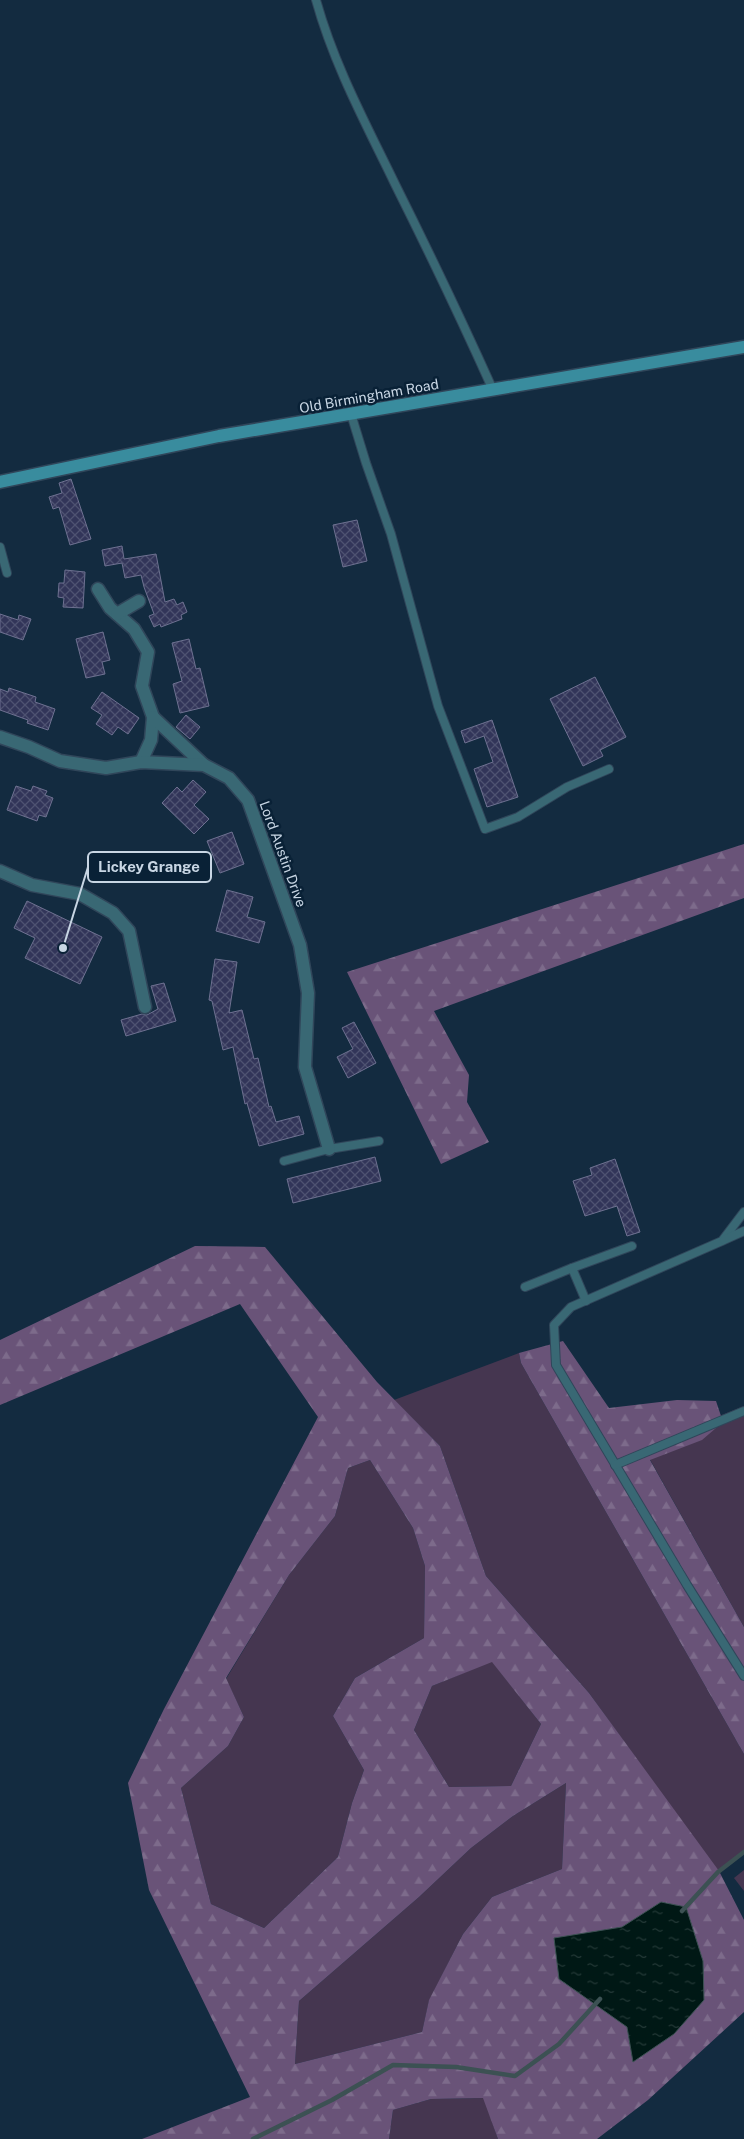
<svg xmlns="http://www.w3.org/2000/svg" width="744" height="2139" viewBox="0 0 744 2139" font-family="'Public Sans',sans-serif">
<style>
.green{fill:#453650}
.forest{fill:url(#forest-firs);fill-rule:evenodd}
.water{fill:url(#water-ripples);stroke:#3c5153}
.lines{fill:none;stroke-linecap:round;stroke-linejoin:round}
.stream{stroke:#3c5153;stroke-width:4.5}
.building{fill:url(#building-cross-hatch);stroke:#6e7191}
.lane-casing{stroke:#30465a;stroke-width:10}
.street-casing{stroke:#30465a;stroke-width:15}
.secondary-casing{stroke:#30465a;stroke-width:15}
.lane{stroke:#396874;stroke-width:8}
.street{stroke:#396874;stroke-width:12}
.secondary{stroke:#398c9e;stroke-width:12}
.labels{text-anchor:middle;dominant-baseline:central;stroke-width:5;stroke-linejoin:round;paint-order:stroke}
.street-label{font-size:14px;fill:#c8d6e4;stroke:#092136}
.leader{fill:none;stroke:#c8d6e4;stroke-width:2}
.callout-dot{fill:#c8d6e4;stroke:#092136;stroke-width:2}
.callout{fill:#092136;stroke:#c8d6e4;stroke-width:2}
.callout-label{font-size:15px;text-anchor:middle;font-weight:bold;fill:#c8d6e4}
</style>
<defs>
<pattern id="forest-firs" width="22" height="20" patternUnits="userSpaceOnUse" patternTransform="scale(1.25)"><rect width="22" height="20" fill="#695378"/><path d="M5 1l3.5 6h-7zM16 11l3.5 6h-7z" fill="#7d6b8b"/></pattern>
<pattern id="water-ripples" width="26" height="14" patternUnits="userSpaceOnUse" patternTransform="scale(1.25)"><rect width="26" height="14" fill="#001815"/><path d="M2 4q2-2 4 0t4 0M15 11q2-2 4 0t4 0" fill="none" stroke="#243937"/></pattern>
<pattern id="building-cross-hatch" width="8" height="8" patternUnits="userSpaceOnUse" patternTransform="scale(1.25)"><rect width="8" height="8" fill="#323559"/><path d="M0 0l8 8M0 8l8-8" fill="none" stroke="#4e5271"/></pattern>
</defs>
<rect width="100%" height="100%" fill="#132b40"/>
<g class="green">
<path d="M519,1353L521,1363L744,1754V1852L718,1872L589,1693L486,1576L440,1446L394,1400Z"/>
<path d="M744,1406V1627L643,1447Z"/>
<path d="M370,1460L413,1528L425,1566L424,1638L355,1678L333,1716L364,1770L352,1803L338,1857L264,1928L211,1904L181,1788L228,1746L244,1717L226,1679L289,1575L335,1516L348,1468Z"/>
<path d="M492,1661L541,1724L511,1786L449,1787L414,1730L432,1686Z"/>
<path d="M566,1783L562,1869L492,1897L463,1934L429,2001L422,2032L295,2064L299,2001L419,1897L471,1848L513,1816Z"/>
<path d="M744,1870V1891L734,1878Z"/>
<path d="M484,2098L498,2139H389L393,2110L431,2099Z"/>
</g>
<g class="forest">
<path d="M744,844V898L434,1011L469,1075L467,1102L489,1142L441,1164L347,972Z"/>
<path d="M195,1246L265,1247L377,1382L440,1446L486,1576L589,1693L719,1871L744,1920V2012L648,2100L597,2139H498L483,2098L431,2099L393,2110L389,2139H142L250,2097L149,1890L128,1783L164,1709L318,1417L240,1304L0,1405V1340ZM370,1460L413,1528L425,1566L424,1638L355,1678L333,1716L364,1770L352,1803L338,1857L264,1928L211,1904L181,1788L228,1746L244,1717L226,1678L289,1575L335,1516L348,1468ZM492,1662L541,1724L511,1786L449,1787L414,1730L432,1686ZM566,1783L562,1869L492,1897L463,1934L429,2000L422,2032L295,2064L299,2001L419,1897L471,1848L513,1816ZM622,1927L633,2062L627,2027L596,2004L554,1939Z"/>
<path d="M563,1341L609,1408L677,1400L716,1401L723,1422L702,1440L650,1460L744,1627V1754L521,1363L519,1353Z"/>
</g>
<path class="water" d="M661,1902L686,1907L703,1961L704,2000L674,2034L633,2062L627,2027L559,1979L554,1938L622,1927Z"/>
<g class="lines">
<g class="stream">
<path d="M682,1911L718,1872L744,1852"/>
<path d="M253,2139L332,2100L393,2065L456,2067L515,2076L559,2044L600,1999"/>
</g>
</g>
<g class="building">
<path d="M71,479L91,539L70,545L59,507L53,509L49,497L62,493L59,483Z"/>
<path d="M357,520L367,561L343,567L333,525Z"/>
<path d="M122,546L124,559L156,554L165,602L174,599L177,605L183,602L187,612L181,615L182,619L161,627L160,624L154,627L149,616L154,614L144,587L141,575L125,578L122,563L105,566L102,550Z"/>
<path d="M65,570L85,572L83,608L63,607L64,598L58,597L59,583H64Z"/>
<path d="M0,614L18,620L19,615L31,619L23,640L0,632Z"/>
<path d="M103,632L110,660L102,662L105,674L86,678L76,639Z"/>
<path d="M189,639L196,669L200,668L209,706L180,713L173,684L182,681L172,643Z"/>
<path d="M595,677L626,737L600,750L603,756L583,766L550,699Z"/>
<path d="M9,688L36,697L35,702L55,709L48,730L27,723L28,720L0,710V689L8,692Z"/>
<path d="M102,692L139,718L128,734L118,727L112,735L96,724L102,715L91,708Z"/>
<path d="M186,715L200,727L190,739L176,727Z"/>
<path d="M492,720L518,797L487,807L474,769L493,762L484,736L465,743L461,731Z"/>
<path d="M193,780L206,792L194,805L209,819L194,834L162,803L177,787L182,792Z"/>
<path d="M16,786L31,791L33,786L47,791L45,795L53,798L46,817L39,815L37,821L7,810Z"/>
<path d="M232,832L244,864L220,873L207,841Z"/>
<path d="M227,890L253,897L247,917L265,922L259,943L216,931Z"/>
<path d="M27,901L102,937L80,984L25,958L35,938L14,928Z"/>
<path d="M215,959L237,962L229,1013L242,1010L254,1059L258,1058L269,1107L271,1106L276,1122L299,1116L304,1134L259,1146L247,1103L245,1104L233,1047L223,1050L212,1001L209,1000Z"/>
<path d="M164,983L176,1021L126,1036L121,1020L142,1014L147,1015L158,1009L151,986Z"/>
<path d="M354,1022L376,1063L348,1078L337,1057L353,1049L342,1028Z"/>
<path d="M375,1157L381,1181L293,1203L287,1179Z"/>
<path d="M615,1159L640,1232L627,1236L617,1206L585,1216L573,1181L592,1175L590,1168Z"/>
</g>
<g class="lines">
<defs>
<g id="lane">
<path d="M316,0C334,65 366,124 395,184C429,252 462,321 493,390"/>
<path d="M351,414L366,463L391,534L438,706L485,829L518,817L567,787L609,769"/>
<path d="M0,547L7,573"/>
<path d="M284,1161L329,1149L379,1141"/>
<path d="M744,1212L722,1241L571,1307L554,1325L556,1365L687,1585L744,1676"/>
<path d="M724,1240L744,1231"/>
<path d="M525,1287L572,1268"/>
<path d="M586,1301L572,1268L632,1246"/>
<path d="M615,1465L744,1411"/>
</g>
<g id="street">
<path d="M98,589L110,608L134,629L148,652L142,686L153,717L151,740L141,762"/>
<path d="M117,614L139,601"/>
<path d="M153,717L204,765"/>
<path d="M0,737L29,747L60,761L106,768L141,762L204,765L229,778L248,800L300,945L308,993L305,1067L329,1149"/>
<path d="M0,871L32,885L80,894L113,913L129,931L145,1007"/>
</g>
<path id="secondary" d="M0,482L219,436L744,347"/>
</defs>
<use href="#lane" class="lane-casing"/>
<use href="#street" class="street-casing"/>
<use href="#secondary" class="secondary-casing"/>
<use href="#lane" class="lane"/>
<use href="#street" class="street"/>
<use href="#secondary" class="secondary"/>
</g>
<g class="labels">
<g class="street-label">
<text transform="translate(369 396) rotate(-10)">Old Birmingham Road</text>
<text transform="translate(283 854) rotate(70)">Lord Austin Drive</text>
</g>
</g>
<path class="leader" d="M63 948L88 867"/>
<circle class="callout-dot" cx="63" cy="948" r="5"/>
<rect class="callout" x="88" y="852" width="123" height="30" rx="5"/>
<g class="callout-label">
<text x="149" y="872">Lickey Grange</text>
</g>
</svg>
